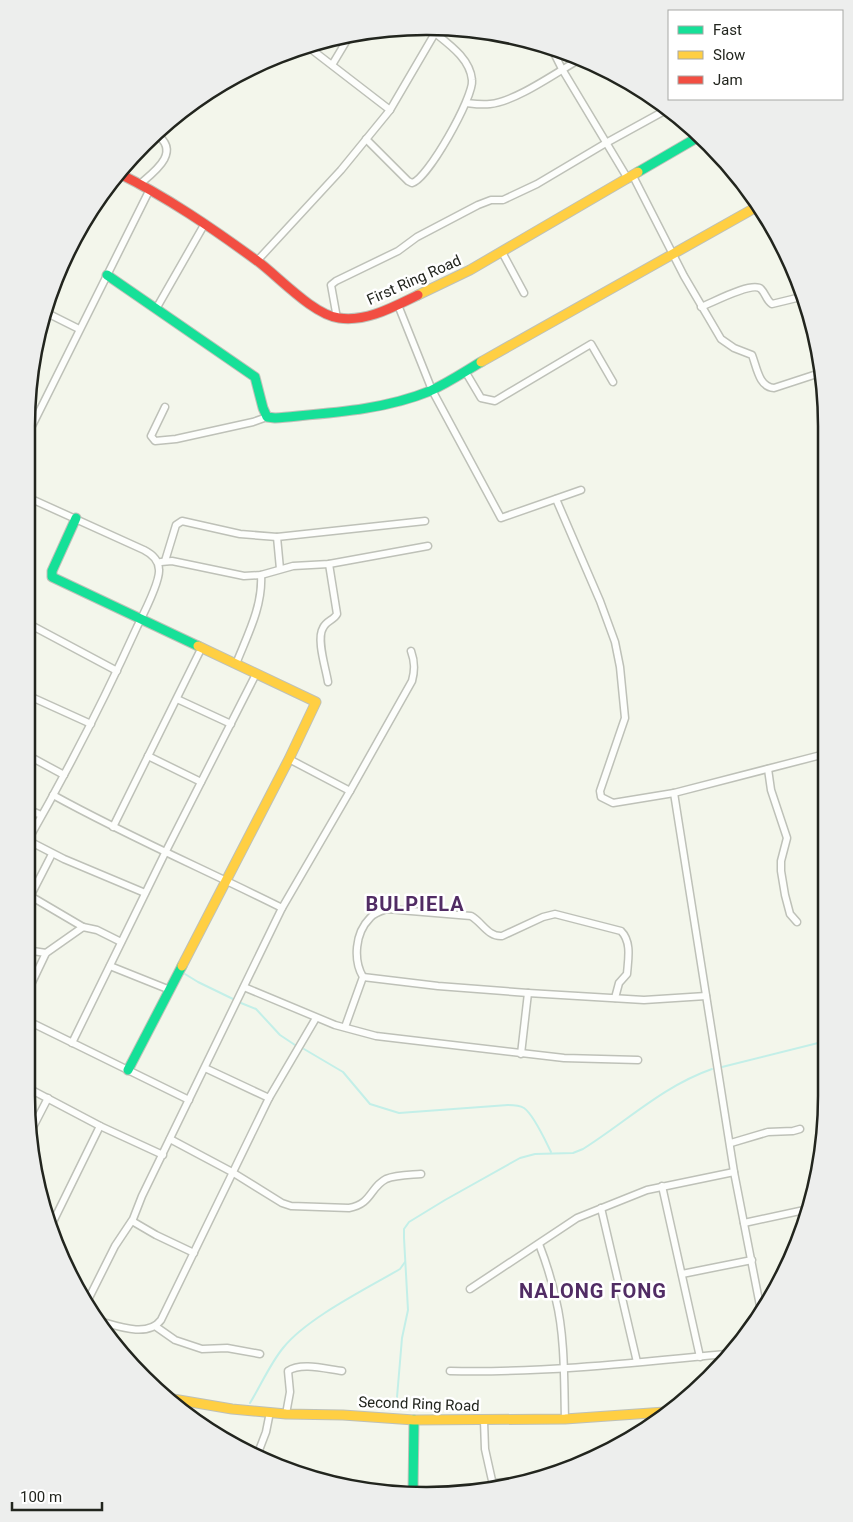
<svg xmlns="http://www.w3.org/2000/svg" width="853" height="1522" viewBox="0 0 853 1522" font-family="Roboto,sans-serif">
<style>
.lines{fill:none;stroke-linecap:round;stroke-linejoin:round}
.stream{stroke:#c3efe8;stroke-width:2}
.street-casing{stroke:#bec1b8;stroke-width:9}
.fast-casing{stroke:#bec1b8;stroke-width:11}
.slow-casing{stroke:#bec1b8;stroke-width:11}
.jam-casing{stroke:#bec1b8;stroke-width:11}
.street{stroke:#fdfefc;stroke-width:6}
.fast{stroke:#16e098;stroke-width:9}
.slow{stroke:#ffcf43;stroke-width:9}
.jam{stroke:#f24e42;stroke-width:9}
.labels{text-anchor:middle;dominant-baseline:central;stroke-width:5;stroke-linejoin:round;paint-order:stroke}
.street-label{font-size:15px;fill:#22251e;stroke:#fff}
.district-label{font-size:20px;font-weight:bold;letter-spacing:1px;fill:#512c64;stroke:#fff}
.rim{fill:none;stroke:#22251e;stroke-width:2.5}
</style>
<rect width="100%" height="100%" fill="#f3f6eb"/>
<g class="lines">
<g class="stream">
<path d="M185,974L198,982L233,999"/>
<path d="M241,1003L256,1009L280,1035L295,1045"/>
<path d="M304,1049L343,1072L370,1104L399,1113L508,1105C513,1105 519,1105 524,1108C534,1115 545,1140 551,1152"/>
<path d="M722,1067L826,1041"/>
<path d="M250,1403C261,1385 270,1364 283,1348C307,1318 366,1289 400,1269L405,1262"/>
<path d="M396,1409L402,1338L408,1310L404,1238V1229L409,1222L445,1200L520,1158L535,1154L573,1153L583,1149C626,1122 663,1086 712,1069"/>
</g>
<defs>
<g id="street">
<path d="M307,46L390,110"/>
<path d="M551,47L562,69L628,179"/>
<path d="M332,65L350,35"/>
<path d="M467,103C475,104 482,105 490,104C515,102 557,72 580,59"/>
<path d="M366,139L408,181L412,183C427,180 474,97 472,80C470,59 450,45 435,33"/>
<path d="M633,176L684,276L721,339L734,348L752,355C757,368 759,387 774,388L823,372"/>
<path d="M140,184C154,172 182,152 156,134"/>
<path d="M502,252L524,293"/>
<path d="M257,261L341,170L390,110L438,28"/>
<path d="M398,305L432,390L501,518L581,490"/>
<path d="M701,307C712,303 752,281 761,289C766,294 766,300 772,304L805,296"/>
<path d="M156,309L204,225"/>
<path d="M45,312L79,329"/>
<path d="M337,318L331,285L336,281L398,251L417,237L478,205L491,200H503L537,184L606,143L666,110"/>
<path d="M465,371L481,398L495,401L591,344L613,382"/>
<path d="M165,407L151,436L155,441L176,439L253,422L267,417"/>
<path d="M27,436L150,189"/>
<path d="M556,499L600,601L615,642L620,667L625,718L600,791L601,797L613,803L674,793L825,754"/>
<path d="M277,537L280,569"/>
<path d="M165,561L176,525L182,521L240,534L277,537L425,521"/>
<path d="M161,562L172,561L244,576L261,575L293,566L329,564L428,546"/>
<path d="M27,623L117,671"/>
<path d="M236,664C247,636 263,606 261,575"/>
<path d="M328,682C326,669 316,639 323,628C326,621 334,620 337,614L329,564"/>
<path d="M27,695L91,724"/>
<path d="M177,699L231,724"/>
<path d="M27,755L64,775"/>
<path d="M148,756L201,782"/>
<path d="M289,759L350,791L412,681C415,670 415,662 411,651"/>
<path d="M768,769L771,790L787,838L781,861V871L785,895L790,914L797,922"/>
<path d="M674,793L734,1172L761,1311"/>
<path d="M53,795C127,836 206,870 282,908"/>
<path d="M27,809L41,815"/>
<path d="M113,827L202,647"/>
<path d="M27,840L64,859L145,893"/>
<path d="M27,842C67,772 104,700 137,627C143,615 160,582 159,570C159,560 152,554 144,550L27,497"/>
<path d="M52,854L32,893V897L83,927"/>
<path d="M26,950L46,953"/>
<path d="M110,966L170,990"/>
<path d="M363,977L438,986L528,993L644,1000L706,996"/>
<path d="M244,987L335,1025L376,1036L564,1058L638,1060"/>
<path d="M26,995L46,953L83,927L97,930L121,942"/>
<path d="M26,1020L189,1100"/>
<path d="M345,1027L363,977C353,960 355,933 370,918C374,913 381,911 387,909L471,916C482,922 488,937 502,936L543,917L555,914L621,931C632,942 628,960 627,974L619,983L615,998"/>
<path d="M72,1043L165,853L256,674"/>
<path d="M521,1054L528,993"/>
<path d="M205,1068L269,1098"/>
<path d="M26,1087L100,1126L163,1155"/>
<path d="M32,1129L48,1098"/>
<path d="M170,1139L232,1172L282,1203L291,1206L349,1208C372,1204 370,1187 386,1179C396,1175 411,1175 421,1174"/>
<path d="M731,1143L768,1132L793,1131L800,1129"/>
<path d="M662,1186L700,1357"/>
<path d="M601,1208L637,1362"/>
<path d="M132,1221L156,1235L194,1253"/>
<path d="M744,1223L809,1209"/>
<path d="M50,1228L100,1126"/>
<path d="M539,1244C546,1262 552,1281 556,1300C565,1336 564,1382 565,1419"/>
<path d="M682,1274L752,1260"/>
<path d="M470,1289L577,1218L647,1190L734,1172"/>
<path d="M88,1300L115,1246L133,1219L142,1196L282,908L350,791"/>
<path d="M99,1321C117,1326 148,1338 161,1320L269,1098L316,1018"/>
<path d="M155,1326L175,1340L202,1349L227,1348L260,1354"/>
<path d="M450,1371C542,1373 633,1363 725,1354"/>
<path d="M286,1414L290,1392L288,1371C301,1362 326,1369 342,1371"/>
<path d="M484,1421L485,1449L493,1485"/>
<path d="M258,1453L266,1432L270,1412"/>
<path d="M493,1483L507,1482"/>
</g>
<g id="fast">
<path d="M638,172L700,136"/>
<path d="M107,275L255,377L263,408L267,417L275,418C327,413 381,411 430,391C448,383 464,372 481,362"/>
<path d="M76,518L52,571V577L198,646"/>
<path d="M128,1070L182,966"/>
<path d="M413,1491L414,1420"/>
</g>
<g id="slow">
<path d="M418,295L470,270L638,172"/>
<path d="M481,362L760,205"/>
<path d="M182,966L289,759L316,702L198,646"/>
<path d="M173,1399L232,1409L286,1414L343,1415L414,1420L565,1419L665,1412"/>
</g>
<path id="jam" d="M118,173C167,197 212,228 256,260C278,276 313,315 339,318C367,322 393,307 418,295"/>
</defs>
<use href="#street" class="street-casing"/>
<use href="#fast" class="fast-casing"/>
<use href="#slow" class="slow-casing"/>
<use href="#jam" class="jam-casing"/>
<use href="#street" class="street"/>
<use href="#fast" class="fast"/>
<use href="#slow" class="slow"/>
<use href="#jam" class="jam"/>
</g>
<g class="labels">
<g class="street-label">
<text transform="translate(414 280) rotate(-24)">First Ring Road</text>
<text transform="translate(419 1404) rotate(2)">Second Ring Road</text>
</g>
<g class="district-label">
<text x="415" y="904">BULPIELA</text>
<text x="593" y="1291">NALONG FONG</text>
</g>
</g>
<path d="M0 0H853V1522H0ZM426 35H427A391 391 0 0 1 818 426V1096A391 391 0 0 1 427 1487H426A391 391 0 0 1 35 1096V426A391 391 0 0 1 426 35Z" fill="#edeeed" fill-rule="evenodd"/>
<path class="rim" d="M426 35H427A391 391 0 0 1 818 426V1096A391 391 0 0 1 427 1487H426A391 391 0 0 1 35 1096V426A391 391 0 0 1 426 35Z"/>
<rect x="668" y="10" width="175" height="90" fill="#ffffff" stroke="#a7a8a5"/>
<rect x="678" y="26" width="25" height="8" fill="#16e098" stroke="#a7a8a5"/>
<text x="713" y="35" font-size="15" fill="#22251e">Fast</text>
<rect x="678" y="51" width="25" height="8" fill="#ffcf43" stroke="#a7a8a5"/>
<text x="713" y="60" font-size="15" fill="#22251e">Slow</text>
<rect x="678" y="76" width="25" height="8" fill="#f24e42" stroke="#a7a8a5"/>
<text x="713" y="85" font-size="15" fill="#22251e">Jam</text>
<path d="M12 1502v8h90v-8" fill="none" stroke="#22251e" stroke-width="2.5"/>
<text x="20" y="1502" font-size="15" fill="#22251e" stroke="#ffffff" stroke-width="4" paint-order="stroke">100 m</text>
</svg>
